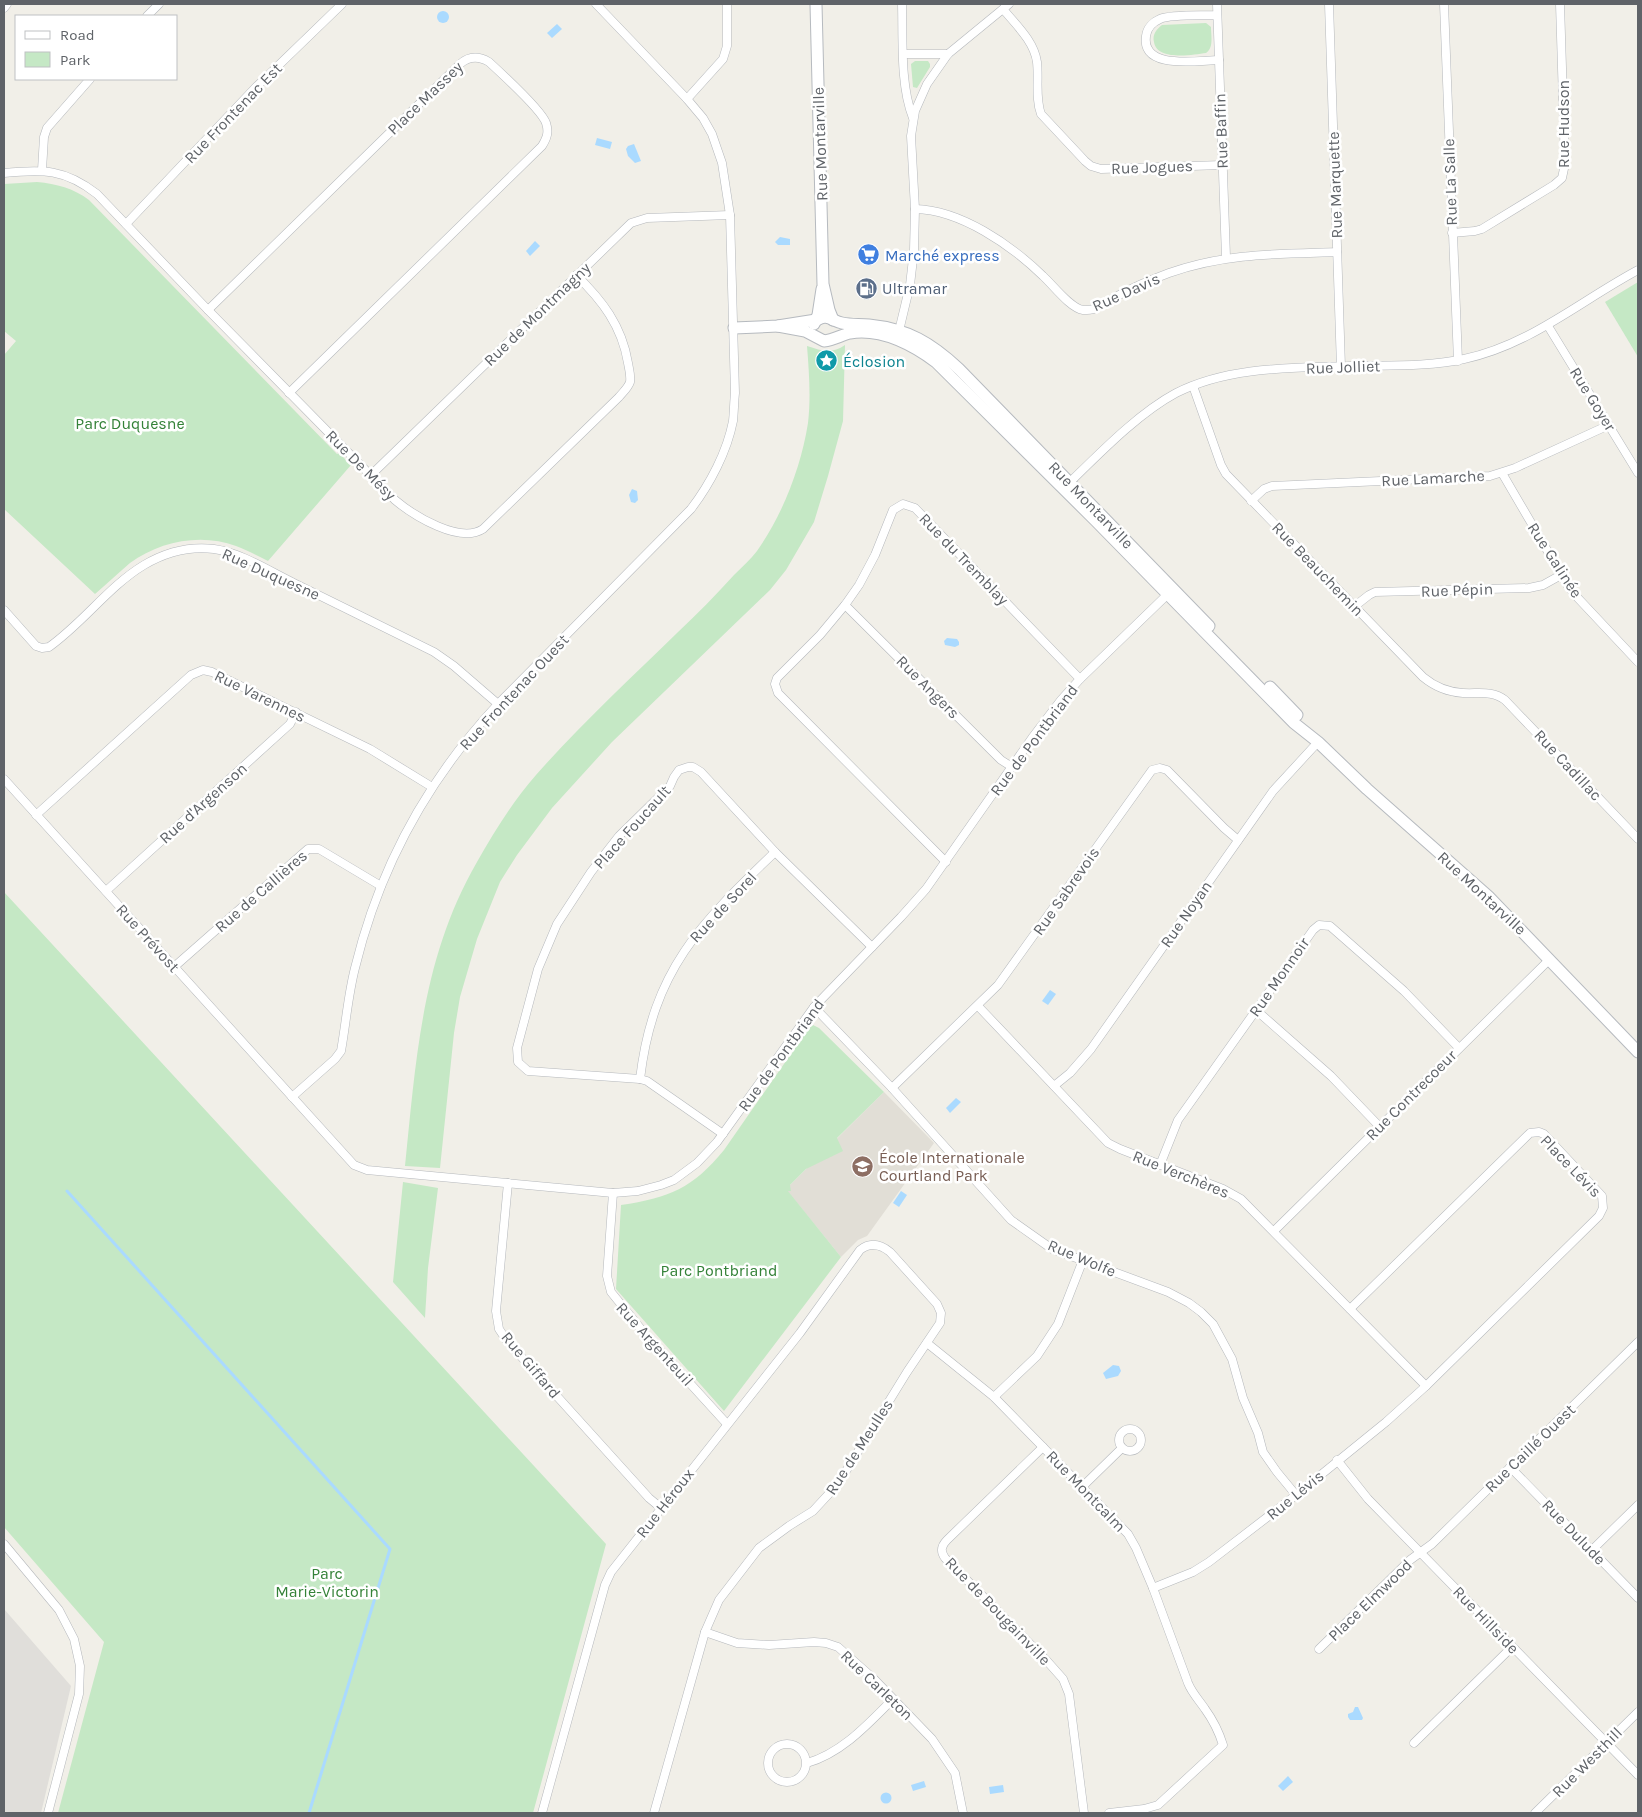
<svg xmlns="http://www.w3.org/2000/svg" width="1642" height="1817" viewBox="0 0 1642 1817" font-family="Karla,sans-serif">
<style>
.industrial{fill:#e0deda}
.education{fill:#e1ded6}
.green{fill:#c5e8c5}
.water{fill:#aadaff}
.lines{fill:none;stroke-linecap:round;stroke-linejoin:round}
.stream{stroke:#aadaff;stroke-width:3}
.street-casing{stroke:#b5b8bc;stroke-width:9}
.secondary-casing{stroke:#b6babf;stroke-width:13}
.street{stroke:#fff;stroke-width:8}
.secondary{stroke:#fff;stroke-width:11}
.labels{text-anchor:middle;dominant-baseline:central;stroke-width:5;stroke-linejoin:round;paint-order:stroke}
.street-label{font-size:16px;fill:#5f6368;stroke:#fff}
.shop-label{font-size:16px;fill:#366cbe;stroke:#fff;text-anchor:start}
.service-label{font-size:16px;fill:#4e5e75;stroke:#fff;text-anchor:start}
.culture-label{font-size:16px;fill:#0d838f;stroke:#fff;text-anchor:start}
.park-label{font-size:16px;fill:#348238;stroke:#fff}
.education-label{font-size:16px;fill:#785e54;stroke:#fff;text-anchor:start}
</style>
<rect width="100%" height="100%" fill="#f1efe8"/>
<path class="industrial" d="M4,1609L71,1686L41,1813H4Z"/>
<path class="education" d="M884,1092L934,1143L867,1236L858,1240L841,1257L786,1189Z"/>
<g class="green">
<path d="M1206,23L1211,27C1211,36 1214,48 1206,53C1192,55 1157,61 1154,42C1152,34 1157,29 1162,25Z"/>
<path d="M915,61H928L930,64V67L917,88L913,87L911,64Z"/>
<path d="M37,182C57,184 73,188 89,200L337,454L339,453L351,465L268,561C258,556 247,550 236,546C201,533 160,541 130,563C118,573 107,584 95,594L4,509V355L16,341L4,331V184Z"/>
<path d="M1638,282V357L1605,302Z"/>
<path d="M845,345L843,421L828,476L814,522L786,570L770,590L612,742L552,808L517,855L500,882L477,939L460,997L454,1033L440,1168L405,1166C416,1059 422,957 477,862C494,832 513,801 536,775C580,725 630,679 677,633C697,614 716,595 734,575C742,567 751,559 757,551C783,514 801,467 808,423C811,398 809,371 807,346C822,351 832,354 845,345Z"/>
<path d="M4,892L606,1544L533,1813H58L104,1642L4,1527Z"/>
<path d="M813,1025L819,1028L884,1092L837,1138L843,1151L806,1169L790,1185L791,1191H788L841,1257L724,1411L616,1289L621,1205C669,1198 693,1188 724,1150L809,1028Z"/>
<path d="M403,1182L438,1188L428,1268L425,1318L393,1282Z"/>
</g>
<g class="water">
<circle cx="443" cy="17" r="6"/>
<path d="M557,24L562,29L552,38L547,33Z"/>
<path d="M597,138L612,142L610,149L595,145Z"/>
<path d="M634,144L641,161L635,163L628,156L626,149L628,146Z"/>
<path d="M780,237L790,239V245H778L775,242Z"/>
<path d="M535,241L540,246L530,256L526,251Z"/>
<path d="M632,489L637,491L638,500L635,503L631,502L629,495Z"/>
<path d="M947,638L957,639L959,642V645L955,647L945,645L944,641Z"/>
<path d="M1050,990L1056,994L1048,1005L1042,1001Z"/>
<path d="M956,1098L961,1102L950,1113L946,1108Z"/>
<path d="M901,1191L907,1195L899,1207L893,1203Z"/>
<path d="M1113,1365L1119,1366L1121,1371L1118,1376L1106,1379L1103,1373Z"/>
<path d="M1355,1707H1358L1363,1718L1362,1720H1350L1348,1717V1714L1353,1712Z"/>
<path d="M1288,1776L1293,1782L1283,1791L1278,1786Z"/>
<path d="M924,1781L926,1787L913,1791L911,1785Z"/>
<path d="M1003,1785L1004,1792L990,1794L989,1787Z"/>
<circle cx="886" cy="1798" r="5.5"/>
</g>
<g class="lines">
<path class="stream" d="M67,1191L390,1549L309,1813"/>
<defs>
<g id="street">
<path d="M902,4C903,38 900,86 913,118"/>
<path d="M1217,4L1226,257"/>
<path d="M1329,4L1341,367"/>
<path d="M1444,4L1458,361"/>
<path d="M4,8L7,4"/>
<path d="M1003,9C1016,25 1034,41 1037,62C1039,79 1035,98 1041,114L1085,161L1091,166L1101,169L1222,165"/>
<path d="M1217,15C1203,16 1172,14 1160,19C1153,22 1147,28 1146,36C1141,71 1199,60 1219,60"/>
<path d="M147,16L159,4"/>
<path d="M904,54H948"/>
<path d="M687,99L723,59L727,46V4"/>
<path d="M42,170L44,137L47,128L90,79"/>
<path d="M4,173C43,169 65,169 97,194L208,310L395,500C414,516 460,544 483,529L619,397C623,392 628,388 630,382C631,375 629,369 628,363C622,326 602,300 576,275"/>
<path d="M915,209C961,210 1011,245 1043,276C1053,285 1070,308 1083,310C1087,310 1091,310 1094,309C1103,305 1112,299 1121,294C1136,286 1153,279 1169,273C1225,253 1280,254 1337,252"/>
<path d="M126,224L255,88L342,4"/>
<path d="M1452,233L1475,231L1482,229L1554,185L1562,178L1565,164L1560,4"/>
<path d="M208,310L460,64C469,56 479,56 489,62C501,73 542,111 546,123C549,132 547,138 542,146L289,393"/>
<path d="M1548,326L1638,473"/>
<path d="M898,335L910,285L914,250L915,209L911,136L915,111L927,84L948,54L1009,4"/>
<path d="M1193,386L1221,465L1226,474L1423,677C1435,687 1448,692 1463,693C1478,694 1492,690 1505,700L1638,839"/>
<path d="M1502,473L1568,586L1576,596L1638,662"/>
<path d="M371,475L631,223L647,218L730,215"/>
<path d="M1066,486C1098,455 1137,414 1176,393C1229,366 1293,368 1351,366C1388,365 1428,367 1464,359C1530,345 1580,301 1638,270"/>
<path d="M1251,501L1264,489L1272,486L1490,476L1515,468L1609,425"/>
<path d="M845,605L1001,760L1012,767"/>
<path d="M1355,606L1369,595L1375,592L1529,588L1543,585L1561,575"/>
<path d="M4,610L36,646L42,648L49,647C83,623 109,586 144,565C166,552 189,546 214,549C242,553 269,571 294,583C341,606 388,629 434,652L454,666L498,704"/>
<path d="M4,779L354,1165L367,1170L613,1193L638,1191L661,1185L674,1180L697,1163L717,1142L814,1007L901,917L926,889L1032,738L1061,700L1080,679L1170,592"/>
<path d="M36,815L191,675L203,670L212,672L370,749L432,787"/>
<path d="M946,862L778,693L775,684L777,678L820,635L845,605L859,585L875,555L893,510L903,504L915,508L1080,679"/>
<path d="M106,891L290,724L296,712"/>
<path d="M174,967L308,849H319L381,886"/>
<path d="M978,1006L1108,1143L1120,1149L1223,1189L1241,1199L1426,1386"/>
<path d="M814,1007L892,1088L1011,1220L1052,1249L1168,1292L1189,1303L1201,1312L1213,1324L1232,1359L1243,1398L1258,1433L1263,1452L1277,1472L1296,1495"/>
<path d="M1256,1010L1331,1076L1379,1126"/>
<path d="M640,1079C653,970 700,924 775,852"/>
<path d="M1054,1086L1070,1073L1091,1049L1273,791L1318,742"/>
<path d="M892,1088L998,985L1152,770L1160,768L1167,770L1224,828L1238,840"/>
<path d="M292,1097L335,1059L341,1051C346,1023 348,995 355,968C379,869 428,779 498,704L691,509C710,484 727,452 733,421C734,412 734,402 735,393L730,215L722,163L712,134L703,118L687,99L596,4"/>
<path d="M723,1134L647,1081L640,1079L528,1071L518,1062L517,1048L538,969L557,924L591,872L619,836L670,786L674,777L679,770L688,767H693L701,772L775,852L872,947"/>
<path d="M1160,1165L1178,1120L1313,930L1319,925L1330,926L1404,991L1459,1048"/>
<path d="M508,1183L496,1311L499,1329L507,1341L649,1498L661,1508"/>
<path d="M613,1193L607,1276L611,1292L645,1334L727,1424"/>
<path d="M1274,1231L1550,959"/>
<path d="M927,1343L994,1397L1128,1534L1136,1548L1153,1588L1188,1683C1192,1693 1199,1700 1205,1709C1213,1720 1219,1732 1223,1745L1158,1805L1144,1809L1109,1813"/>
<path d="M994,1397L1037,1356L1058,1324L1083,1260"/>
<circle cx="1130" cy="1440" r="11"/>
<path d="M1043,1447L947,1540C941,1546 940,1551 945,1558L1047,1661L1063,1679L1069,1694L1084,1813"/>
<path d="M1337,1460L1368,1499L1638,1775"/>
<path d="M1510,1467L1638,1598"/>
<path d="M1082,1487L1122,1448"/>
<path d="M4,1544L59,1610L74,1639L80,1666L79,1694L48,1813"/>
<path d="M1592,1550L1638,1505"/>
<path d="M1153,1588L1193,1572L1209,1562L1296,1495L1386,1422L1426,1386L1599,1216L1603,1208L1602,1196L1544,1134L1539,1132L1530,1133L1350,1309"/>
<path d="M705,1632L737,1643L769,1645L814,1642L826,1643L838,1647L873,1678L932,1739L955,1773L963,1813"/>
<path d="M1319,1649L1410,1560L1432,1544L1638,1342"/>
<path d="M1414,1743L1512,1647"/>
<circle cx="787" cy="1763" r="19"/>
<path d="M807,1763C842,1753 868,1724 893,1699"/>
<path d="M542,1813L605,1585L611,1572L800,1333L860,1250C870,1242 880,1244 890,1252L937,1304L941,1313L940,1323L907,1372L838,1484L813,1511L789,1526L759,1548L719,1600L705,1632L654,1813"/>
<path d="M1535,1813L1638,1712"/>
</g>
<g id="secondary">
<path d="M816,4L823,284L829,310L833,320"/>
<path d="M817,320C827,313 832,321 842,323C851,325 860,324 869,325C908,329 931,343 959,369L1209,626"/>
<path d="M814,324L818,315L822,289"/>
<path d="M778,326L805,331L824,341C834,340 841,335 850,333C881,328 913,345 936,362L1096,521L1294,723L1318,742L1367,789L1488,896L1638,1052"/>
<path d="M734,328L778,326L816,320"/>
<path d="M1270,687L1297,715"/>
</g>
</defs>
<use href="#street" class="street-casing"/>
<use href="#secondary" class="secondary-casing"/>
<use href="#street" class="street"/>
<use href="#secondary" class="secondary"/>
</g>
<defs>
<symbol id="supermarket-disc" viewBox="-11 -11 22 22"><circle r="9.5" fill="#3f7fe0" stroke="#fff"/><path d="M-6-5.5h2.5l.6 2H6L4.5 2H-2.5L-4.4-4H-6ZM-1.5 3.2a1.3 1.3 0 1 0 .1 0ZM3 3.2a1.3 1.3 0 1 0 .1 0Z" fill="#fff"/></symbol>
<symbol id="fuel-disc" viewBox="-11 -11 22 22"><circle r="9.5" fill="#5c6f8a" stroke="#fff"/><path d="M-5.5-6h7V0h2V4h1.3V-2.5L3-4.5l.8-.8L6-3V5H2.5V1h-1V6h-7ZM-4.2-4.7v3.2H.2V-4.7Z" fill="#fff"/></symbol>
<symbol id="sight-disc" viewBox="-11 -11 22 22"><circle r="9.5" fill="#0f9aa8" stroke="#fff"/><path d="M0-6L1.8-2.2L6-1.7L2.9 1.2L3.7 5.4L0 3.3L-3.7 5.4L-2.9 1.2L-6-1.7L-1.8-2.2Z" fill="#fff"/></symbol>
<symbol id="school-disc" viewBox="-11 -11 22 22"><circle r="9.5" fill="#8d6e63" stroke="#fff"/><path d="M0-5L7-2L0 1L-7-2ZM-4 1L0 2.5L4 1V4Q0 6-4 4Z" fill="#fff"/></symbol>
</defs>
<g fill-rule="evenodd">
<use href="#supermarket-disc" x="856" y="242" width="25" height="25"/>
<use href="#fuel-disc" x="854" y="276" width="25" height="25"/>
<use href="#sight-disc" x="814" y="348" width="25" height="25"/>
<use href="#school-disc" x="850" y="1154" width="25" height="25"/>
</g>
<g class="labels">
<g class="street-label">
<text transform="translate(425 98) rotate(-44)">Place Massey</text>
<text transform="translate(233 113) rotate(-46)">Rue Frontenac Est</text>
<text transform="translate(1563 124) rotate(-90)">Rue Hudson</text>
<text transform="translate(1221 131) rotate(-92)">Rue Baffin</text>
<text transform="translate(820 144) rotate(-92)">Rue Montarville</text>
<text transform="translate(1152 167) rotate(-2)">Rue Jogues</text>
<text transform="translate(1450 182) rotate(-92)">Rue La Salle</text>
<text transform="translate(1335 185) rotate(-92)">Rue Marquette</text>
<text transform="translate(1126 292) rotate(-24)">Rue Davis</text>
<text transform="translate(537 314) rotate(-44)">Rue de Montmagny</text>
<text transform="translate(1343 367) rotate(-2)">Rue Jolliet</text>
<text transform="translate(1593 399) rotate(58)">Rue Goyer</text>
<text transform="translate(361 465) rotate(45)">Rue De Mésy</text>
<text transform="translate(1433 478) rotate(-3)">Rue Lamarche</text>
<text transform="translate(1091 505) rotate(46)">Rue Montarville</text>
<text transform="translate(964 559) rotate(46)">Rue du Tremblay</text>
<text transform="translate(1555 560) rotate(57)">Rue Galinée</text>
<text transform="translate(1318 569) rotate(46)">Rue Beauchemin</text>
<text transform="translate(271 574) rotate(24)">Rue Duquesne</text>
<text transform="translate(1457 590) rotate(-2)">Rue Pépin</text>
<text transform="translate(928 687) rotate(45)">Rue Angers</text>
<text transform="translate(514 692) rotate(-47)">Rue Frontenac Ouest</text>
<text transform="translate(260 696) rotate(26)">Rue Varennes</text>
<text transform="translate(1034 740) rotate(-53)">Rue de Pontbriand</text>
<text transform="translate(1568 765) rotate(47)">Rue Cadillac</text>
<text transform="translate(203 803) rotate(-42)">Rue d'Argenson</text>
<text transform="translate(632 827) rotate(-48)">Place Foucault</text>
<text transform="translate(261 891) rotate(-41)">Rue de Callières</text>
<text transform="translate(1066 891) rotate(-55)">Rue Sabrevois</text>
<text transform="translate(1482 893) rotate(43)">Rue Montarville</text>
<text transform="translate(723 907) rotate(-47)">Rue de Sorel</text>
<text transform="translate(1186 914) rotate(-55)">Rue Noyan</text>
<text transform="translate(148 938) rotate(48)">Rue Prévost</text>
<text transform="translate(1279 977) rotate(-55)">Rue Monnoir</text>
<text transform="translate(781 1055) rotate(-54)">Rue de Pontbriand</text>
<text transform="translate(1411 1095) rotate(-45)">Rue Contrecoeur</text>
<text transform="translate(1571 1166) rotate(46)">Place Lévis</text>
<text transform="translate(1181 1174) rotate(22)">Rue Verchères</text>
<text transform="translate(1082 1258) rotate(23)">Rue Wolfe</text>
<text transform="translate(655 1344) rotate(48)">Rue Argenteuil</text>
<text transform="translate(531 1365) rotate(50)">Rue Giffard</text>
<text transform="translate(859 1447) rotate(-57)">Rue de Meulles</text>
<text transform="translate(1530 1448) rotate(-44)">Rue Caillé Ouest</text>
<text transform="translate(1086 1491) rotate(46)">Rue Montcalm</text>
<text transform="translate(1295 1495) rotate(-39)">Rue Lévis</text>
<text transform="translate(665 1503) rotate(-52)">Rue Héroux</text>
<text transform="translate(1574 1532) rotate(46)">Rue Dulude</text>
<text transform="translate(1370 1600) rotate(-44)">Place Elmwood</text>
<text transform="translate(998 1611) rotate(46)">Rue de Bougainville</text>
<text transform="translate(1486 1620) rotate(46)">Rue Hillside</text>
<text transform="translate(877 1685) rotate(44)">Rue Carleton</text>
<text transform="translate(1587 1762) rotate(-45)">Rue Westhill</text>
</g>
<g class="shop-label">
<text x="885" y="255">Marché express</text>
</g>
<g class="service-label">
<text x="882" y="288">Ultramar</text>
</g>
<g class="culture-label">
<text x="843" y="361">Éclosion</text>
</g>
<g class="park-label">
<text x="130" y="423">Parc Duquesne</text>
<text x="719" y="1270">Parc Pontbriand</text>
<text x="327" y="1573">Parc<tspan x="327" dy="18">Marie-Victorin</tspan></text>
</g>
<g class="education-label">
<text x="879" y="1157">École Internationale<tspan x="879" dy="18">Courtland Park</tspan></text>
</g>
</g>
<rect width="1642" height="1817" fill="none" stroke="#5f6368" stroke-width="10"/>
<rect x="15" y="15" width="162" height="65" fill="#ffffff" stroke="#bfc1c3"/>
<rect x="25" y="31" width="25" height="8" fill="#ffffff" stroke="#bfc1c3"/>
<text x="60" y="40" font-size="15" fill="#5f6368">Road</text>
<rect x="25" y="52" width="25" height="15" fill="#c5e8c5" stroke="#bfc1c3"/>
<text x="60" y="65" font-size="15" fill="#5f6368">Park</text>
</svg>
